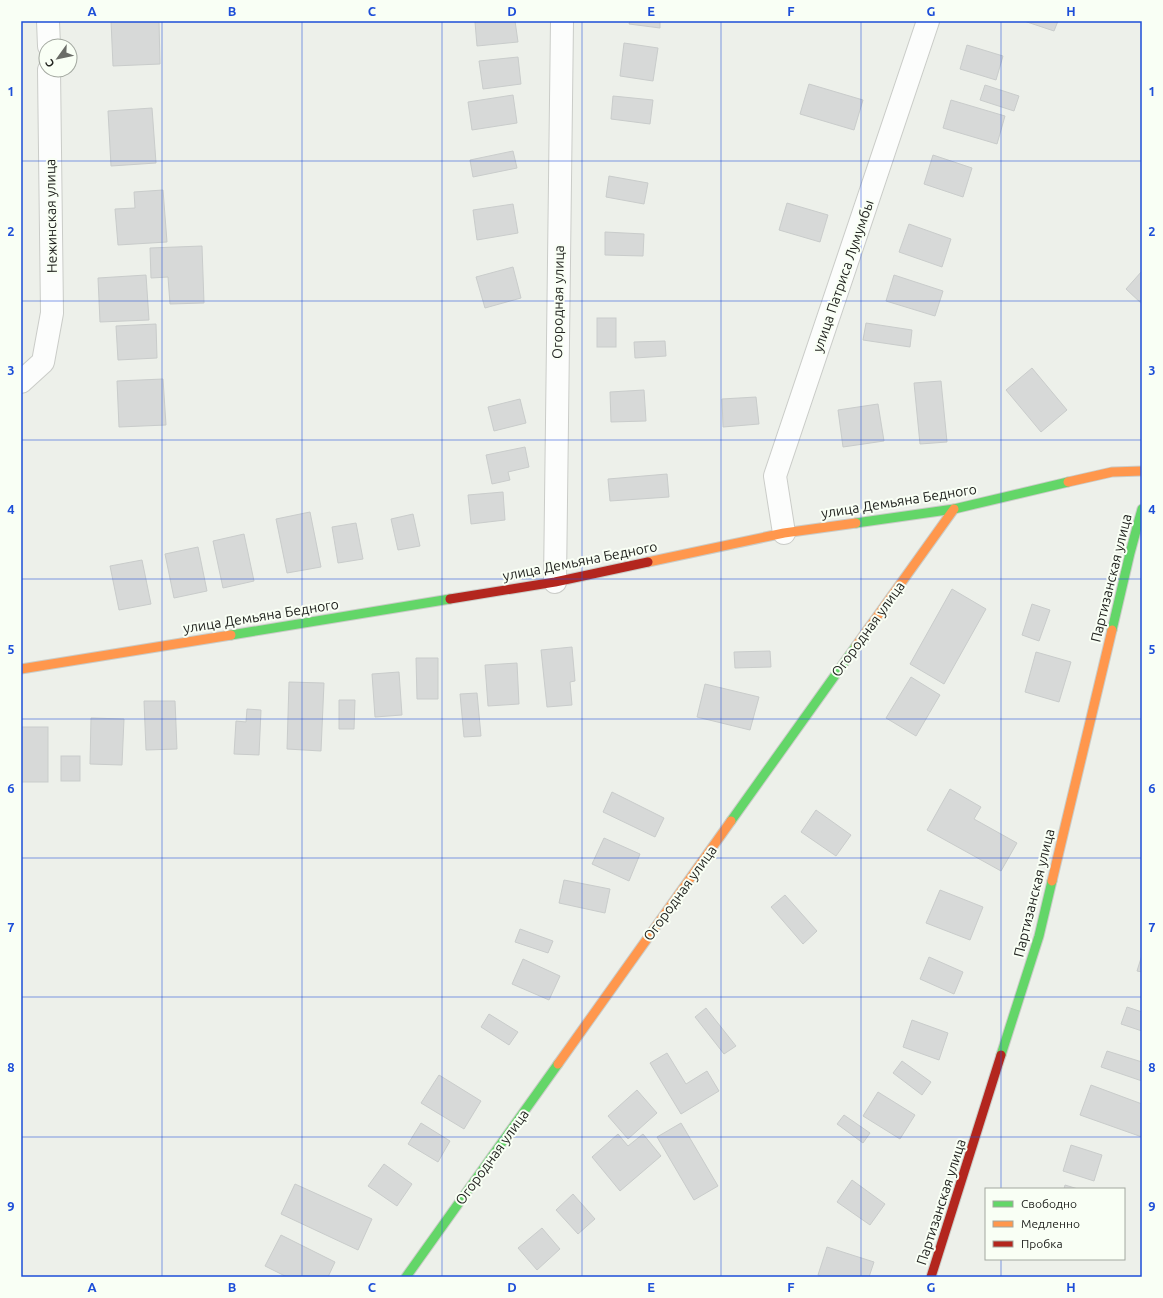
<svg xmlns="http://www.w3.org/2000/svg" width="1163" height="1298" viewBox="0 0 1163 1298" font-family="Ubuntu,sans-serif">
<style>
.building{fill:#d7d9d8;stroke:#c9cccb}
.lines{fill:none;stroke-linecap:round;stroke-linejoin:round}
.street-casing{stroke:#caccc8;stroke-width:24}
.fast-casing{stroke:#caccc8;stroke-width:11}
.slow-casing{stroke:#caccc8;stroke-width:11}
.jam-casing{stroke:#caccc8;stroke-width:11}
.street{stroke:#fcfdfc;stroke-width:22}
.fast{stroke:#63d668;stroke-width:9}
.slow{stroke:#ff974d;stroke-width:9}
.jam{stroke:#b3261e;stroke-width:9}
.grid{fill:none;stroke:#1d4ed8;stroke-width:1;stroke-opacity:0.55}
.labels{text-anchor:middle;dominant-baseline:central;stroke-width:4;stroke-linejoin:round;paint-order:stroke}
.street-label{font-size:14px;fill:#232521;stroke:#f9fff5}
.neatline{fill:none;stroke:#1d4ed8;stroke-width:1.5}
.grid-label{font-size:13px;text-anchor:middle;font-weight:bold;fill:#1d4ed8}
</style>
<rect width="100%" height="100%" fill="#edf0ea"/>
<g class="building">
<path d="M111,21H159L160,64L113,66Z"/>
<path d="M486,21H515L518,42L477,46L475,22Z"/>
<path d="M630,21H660V28L629,24Z"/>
<path d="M1024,21H1058L1054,31Z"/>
<path d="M624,43L658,48L653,81L620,76Z"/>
<path d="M967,45L1003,56L996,80L960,69Z"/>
<path d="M518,57L521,84L483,89L479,61Z"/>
<path d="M809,84L863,100L854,130L800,114Z"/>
<path d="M985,85L1019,96L1014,111L980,100Z"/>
<path d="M513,95L517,123L472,130L468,102Z"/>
<path d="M613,96L653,100L650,124L611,119Z"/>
<path d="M951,100L1005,116L997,144L943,128Z"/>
<path d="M152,108L156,163L111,166L108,111Z"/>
<path d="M513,151L517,168L473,177L470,160Z"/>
<path d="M933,155L972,168L963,197L924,184Z"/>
<path d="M609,176L648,183L644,204L606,197Z"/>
<path d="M163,190L167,242L118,245L115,209L135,208L134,192Z"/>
<path d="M787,203L828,215L820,242L779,230Z"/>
<path d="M513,204L518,233L477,240L473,210Z"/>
<path d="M909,224L951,239L942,267L899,252Z"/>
<path d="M605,232L644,234L643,256L605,255Z"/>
<path d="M202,246L204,303L170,304L168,277L151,278L150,248Z"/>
<path d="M513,267L521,298L485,308L476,277Z"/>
<path d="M1142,271V304L1126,289Z"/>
<path d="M146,275L149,320L100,322L98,278Z"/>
<path d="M894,275L943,291L935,316L886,301Z"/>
<rect x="597" y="318" width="19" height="29"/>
<path d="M866,323L912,330L910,347L863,340Z"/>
<path d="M156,324L157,358L118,360L116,326Z"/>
<path d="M665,341L666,356L635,358L634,342Z"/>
<path d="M1032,368L1067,410L1041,432L1006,390Z"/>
<path d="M163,379L166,425L119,427L117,381Z"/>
<path d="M941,381L947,442L920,444L914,383Z"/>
<path d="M644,390L646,421L611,422L610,392Z"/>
<path d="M756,397L759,424L723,427L722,399Z"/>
<path d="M520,399L526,423L494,431L488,407Z"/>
<path d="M878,404L884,441L843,447L838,410Z"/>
<path d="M525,447L529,467L508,472L510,480L492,484L486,455Z"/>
<path d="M667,474L669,497L610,501L608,479Z"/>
<path d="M503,492L505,520L471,524L468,495Z"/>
<path d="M310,512L321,567L287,573L276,519Z"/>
<path d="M413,514L420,546L398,550L391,519Z"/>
<path d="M356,523L363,559L338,563L332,527Z"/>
<path d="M244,534L254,581L223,588L213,541Z"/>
<path d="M198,547L207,591L174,598L165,554Z"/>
<path d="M142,560L151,604L119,610L110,566Z"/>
<path d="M952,589L986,609L944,684L910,664Z"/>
<path d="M1032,604L1050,610L1039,641L1022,635Z"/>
<path d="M572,647L575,681L570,682L572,705L547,707L541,650Z"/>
<path d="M770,651L771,667L735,668L734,652Z"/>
<path d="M1036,652L1071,662L1059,702L1025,692Z"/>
<path d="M416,658H438V699H417Z"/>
<path d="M517,663L519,704L488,706L485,665Z"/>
<path d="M399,672L402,715L375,717L372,674Z"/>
<path d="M911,677L940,695L916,736L886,718Z"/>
<path d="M289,682L324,683L321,751L287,749Z"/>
<path d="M705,684L759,697L750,730L697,717Z"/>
<path d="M477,693L481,736L464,737L460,694Z"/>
<path d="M339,700H355L354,729H339Z"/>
<path d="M144,701H175L177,749L146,750Z"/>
<path d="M247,709L261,710L259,755L234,754L236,721L246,722Z"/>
<path d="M91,718L124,719L122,765L90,764Z"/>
<rect x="21" y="727" width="27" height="55"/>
<rect x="61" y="756" width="19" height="25"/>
<path d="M950,789L981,807L974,819L1017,843L1001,871L927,830Z"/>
<path d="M612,792L664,818L655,837L603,812Z"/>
<path d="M816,810L851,835L836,856L801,832Z"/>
<path d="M604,838L640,854L629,881L592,864Z"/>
<path d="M564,880L610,889L605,913L559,903Z"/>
<path d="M940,890L983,907L970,940L926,923Z"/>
<path d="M785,895L817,931L803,944L771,907Z"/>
<path d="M520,929L553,941L548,953L515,942Z"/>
<path d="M1142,955V972L1137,971Z"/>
<path d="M929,957L963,972L954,994L920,979Z"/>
<path d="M523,959L560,976L549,1000L512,984Z"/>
<path d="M1127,1007L1142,1012V1031L1121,1024Z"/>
<path d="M706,1008L736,1046L724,1054L695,1017Z"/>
<path d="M489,1014L518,1032L509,1045L481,1027Z"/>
<path d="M912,1020L948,1033L939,1060L903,1047Z"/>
<path d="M1107,1051L1142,1062V1081L1101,1067Z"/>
<path d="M667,1053L686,1084L707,1071L719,1091L681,1114L650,1063Z"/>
<path d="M902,1061L931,1082L922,1095L893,1073Z"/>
<path d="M439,1075L481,1101L464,1129L421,1103Z"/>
<path d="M1091,1085L1142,1104V1137L1080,1115Z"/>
<path d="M637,1090L657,1113L628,1139L608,1116Z"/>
<path d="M878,1092L915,1115L900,1139L863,1116Z"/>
<path d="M844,1115L870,1133L863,1143L837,1124Z"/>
<path d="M421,1123L450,1141L438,1162L408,1144Z"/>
<path d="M681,1123L718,1186L694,1200L657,1137Z"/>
<path d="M618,1134L628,1146L643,1134L661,1156L620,1191L592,1157Z"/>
<path d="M1071,1145L1102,1155L1094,1181L1063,1171Z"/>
<path d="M384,1164L412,1184L397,1206L368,1186Z"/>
<path d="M852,1180L885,1204L870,1225L837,1202Z"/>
<path d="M295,1184L372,1219L358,1250L281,1214Z"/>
<path d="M1065,1185L1078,1189H1064Z"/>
<path d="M573,1194L595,1219L578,1234L556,1210Z"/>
<path d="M542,1228L560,1249L537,1270L518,1248Z"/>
<path d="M281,1235L335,1262L328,1277H287L265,1266Z"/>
<path d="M827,1247L874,1262L869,1277H823L818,1275Z"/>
</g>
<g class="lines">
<defs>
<g id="street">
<path d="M48,21L49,46"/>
<path d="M21,382L43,362L52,313L49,70"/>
<path d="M784,533L775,476L928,21"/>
<path d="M555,582L562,21"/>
</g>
<g id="fast">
<path d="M856,523L954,509L1068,482"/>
<path d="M1112,630L1130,553L1142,509"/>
<path d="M231,635L450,599"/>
<path d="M731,821L856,646"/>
<path d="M1001,1055L1039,936L1052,881"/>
<path d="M406,1277L558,1064"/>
</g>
<g id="slow">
<path d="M1068,482L1112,472L1142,471"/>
<path d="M648,562L784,533L856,523"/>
<path d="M856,646L954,509"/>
<path d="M21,669L231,635"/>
<path d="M1052,881L1112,630"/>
<path d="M558,1064L731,821"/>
</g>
<g id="jam">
<path d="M450,599L555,582L648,562"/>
<path d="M931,1277L1001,1055"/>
</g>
</defs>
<use href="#street" class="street-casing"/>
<use href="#fast" class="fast-casing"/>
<use href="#slow" class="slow-casing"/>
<use href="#jam" class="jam-casing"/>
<use href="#street" class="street"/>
<use href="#fast" class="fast"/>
<use href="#slow" class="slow"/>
<use href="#jam" class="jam"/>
</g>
<path class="grid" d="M162,21V1277M302,21V1277M442,21V1277M582,21V1277M721,21V1277M861,21V1277M1001,21V1189M21,161H1142M21,301H1142M21,440H1142M21,579H1142M21,719H1142M21,858H1142M21,997H1142M21,1137H1142M1001,1259V1277"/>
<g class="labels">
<g class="street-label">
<text transform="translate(51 216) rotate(-91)">Нежинская улица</text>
<text transform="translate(843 276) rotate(-71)">улица Патриса Лумумбы</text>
<text transform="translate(558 302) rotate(-89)">Огородная улица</text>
<text transform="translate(899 501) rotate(-9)">улица Демьяна Бедного</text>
<text transform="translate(580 561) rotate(-11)">улица Демьяна Бедного</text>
<text transform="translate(1111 578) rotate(-76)">Партизанская улица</text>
<text transform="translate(261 616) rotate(-9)">улица Демьяна Бедного</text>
<text transform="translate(868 629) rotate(-54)">Огородная улица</text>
<text transform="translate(680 893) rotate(-54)">Огородная улица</text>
<text transform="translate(1034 893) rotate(-76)">Партизанская улица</text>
<text transform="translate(492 1157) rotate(-54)">Огородная улица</text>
<text transform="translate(941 1202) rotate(-72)">Партизанская улица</text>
</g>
</g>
<rect width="1163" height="1298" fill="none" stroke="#f9fff5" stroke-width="44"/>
<rect x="985" y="1188" width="140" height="72" fill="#f9fff5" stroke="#a3a8a0"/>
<rect x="993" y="1201" width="20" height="6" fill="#63d668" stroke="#a3a8a0"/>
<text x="1021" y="1208" font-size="12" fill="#232521">Свободно</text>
<rect x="993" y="1221" width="20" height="6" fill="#ff974d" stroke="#a3a8a0"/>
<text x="1021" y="1228" font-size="12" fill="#232521">Медленно</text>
<rect x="993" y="1241" width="20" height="6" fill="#b3261e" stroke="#a3a8a0"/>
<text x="1021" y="1248" font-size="12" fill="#232521">Пробка</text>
<g transform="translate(58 58) rotate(237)"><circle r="19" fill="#f9fff5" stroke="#a3a8a0"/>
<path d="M0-3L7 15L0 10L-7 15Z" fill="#6a6c67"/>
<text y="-6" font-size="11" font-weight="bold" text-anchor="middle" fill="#232521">С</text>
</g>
<rect x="22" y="22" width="1119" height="1254" class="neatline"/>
<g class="grid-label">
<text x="92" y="16">A</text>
<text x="232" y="16">B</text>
<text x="372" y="16">C</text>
<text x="512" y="16">D</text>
<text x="651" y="16">E</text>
<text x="791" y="16">F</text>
<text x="931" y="16">G</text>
<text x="1071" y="16">H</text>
<text x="11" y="96">1</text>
<text x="1152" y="96">1</text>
<text x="11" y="236">2</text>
<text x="1152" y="236">2</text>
<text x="11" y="375">3</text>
<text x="1152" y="375">3</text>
<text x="11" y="514">4</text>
<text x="1152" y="514">4</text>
<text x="11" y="654">5</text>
<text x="1152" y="654">5</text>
<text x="11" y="793">6</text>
<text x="1152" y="793">6</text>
<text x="11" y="932">7</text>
<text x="1152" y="932">7</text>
<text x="11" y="1072">8</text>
<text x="1152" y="1072">8</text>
<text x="11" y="1211">9</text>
<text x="1152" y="1211">9</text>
<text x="92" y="1292">A</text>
<text x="232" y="1292">B</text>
<text x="372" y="1292">C</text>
<text x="512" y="1292">D</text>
<text x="651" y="1292">E</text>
<text x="791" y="1292">F</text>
<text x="931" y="1292">G</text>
<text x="1071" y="1292">H</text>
</g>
</svg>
